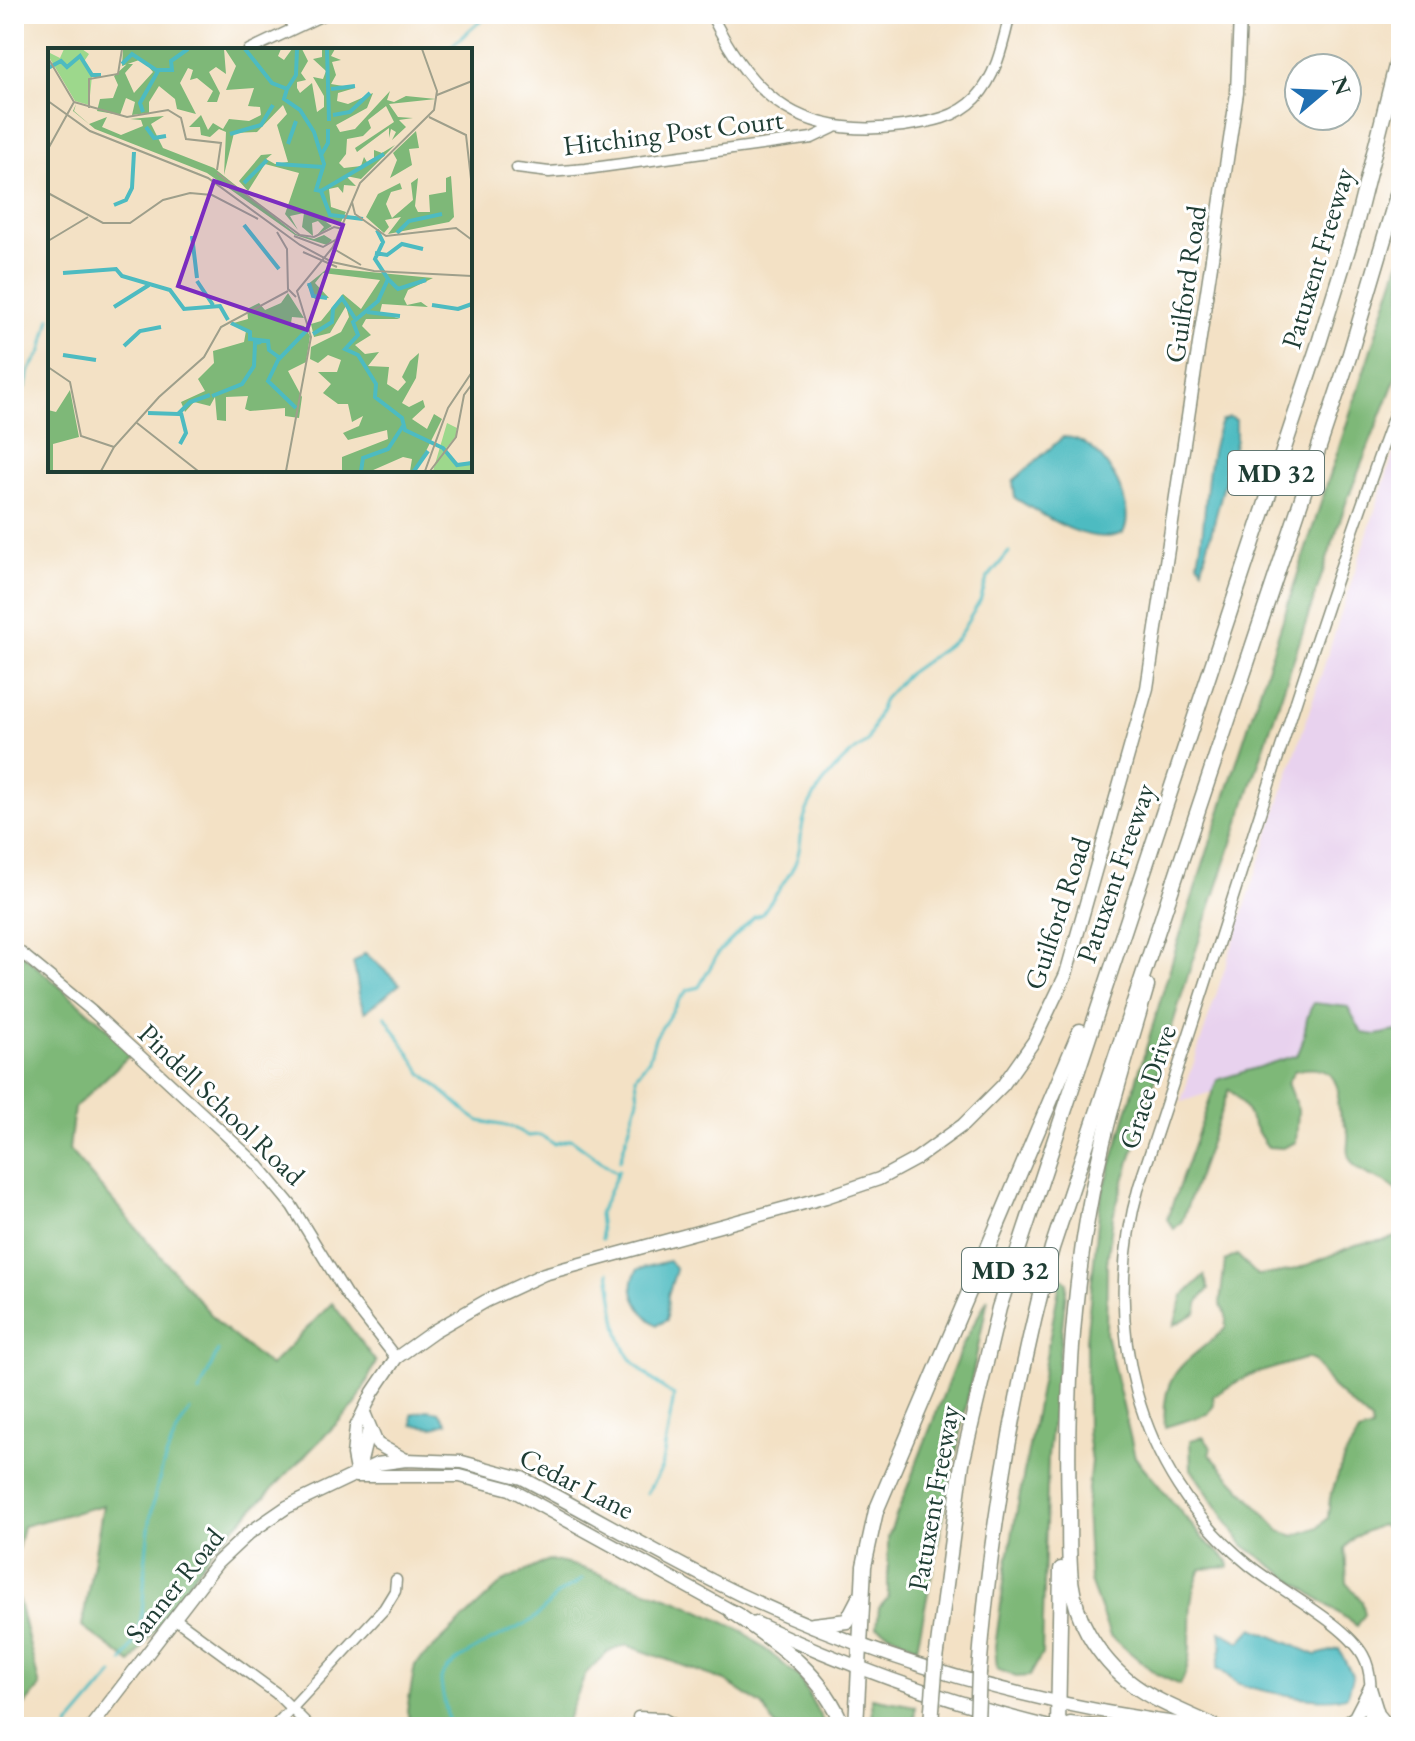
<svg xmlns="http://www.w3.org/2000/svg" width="1415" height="1741" viewBox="0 0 1415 1741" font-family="'EB Garamond',serif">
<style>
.built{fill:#e8d2ee}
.forest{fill:#7eb878;stroke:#4e7a56;stroke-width:2}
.water{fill:#4dbbc1;stroke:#367c7a;stroke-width:2}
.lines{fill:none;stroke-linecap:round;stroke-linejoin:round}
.stream{stroke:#4dbbc1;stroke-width:3}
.minor-casing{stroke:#898f7c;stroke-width:13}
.major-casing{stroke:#898f7c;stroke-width:15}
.highway-casing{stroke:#898f7c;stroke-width:17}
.minor{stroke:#fff;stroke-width:10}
.major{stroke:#fff;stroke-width:12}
.highway{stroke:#fff;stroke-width:14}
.highway-bridge-casing{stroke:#898f7c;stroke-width:17;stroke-linecap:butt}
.highway-bridge{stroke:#fff;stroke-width:14}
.labels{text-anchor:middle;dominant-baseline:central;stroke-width:6;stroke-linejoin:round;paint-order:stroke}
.shield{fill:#fff;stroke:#627771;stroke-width:2}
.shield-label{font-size:26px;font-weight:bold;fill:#1f3d34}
.street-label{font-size:28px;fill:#1f3d34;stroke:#fff}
.inset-river{fill:none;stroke:#4dbbc1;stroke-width:4}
.inset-road{fill:none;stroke:#9e9f8b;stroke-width:2}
.view{fill:#7b2cbf;fill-opacity:0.15;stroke:#7b2cbf;stroke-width:4}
.inset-edge{fill:none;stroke:#1f3d34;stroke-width:4}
</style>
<rect width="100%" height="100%" fill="#fff"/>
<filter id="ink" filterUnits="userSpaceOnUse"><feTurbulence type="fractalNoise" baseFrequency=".0125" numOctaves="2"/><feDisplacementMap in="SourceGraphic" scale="16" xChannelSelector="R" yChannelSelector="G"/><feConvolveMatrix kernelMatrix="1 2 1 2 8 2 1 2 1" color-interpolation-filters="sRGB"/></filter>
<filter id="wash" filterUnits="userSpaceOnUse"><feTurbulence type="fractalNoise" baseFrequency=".006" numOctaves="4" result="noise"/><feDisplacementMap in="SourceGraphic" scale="32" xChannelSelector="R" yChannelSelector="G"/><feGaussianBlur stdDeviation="1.8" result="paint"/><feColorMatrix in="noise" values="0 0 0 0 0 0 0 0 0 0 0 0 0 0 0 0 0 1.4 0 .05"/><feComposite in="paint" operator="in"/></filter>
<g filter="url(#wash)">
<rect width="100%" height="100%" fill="#f3e1c5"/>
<path class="built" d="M1401,431V1035L1357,1044L1181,1102Z"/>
<g class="forest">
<path d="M1401,257V365L1346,503L1193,959L1113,1216L1107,1263L1106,1334L1135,1457L1204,1540L1228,1560L1229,1567L1201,1569C1179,1614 1201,1648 1180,1685L1156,1674L1110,1636L1090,1581L1086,1508L1091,1461L1087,1432L1086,1340L1100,1202L1177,945Z"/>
<path d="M14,947L134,1051L74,1108L69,1150L220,1325L270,1366L332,1303L376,1362L356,1404L212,1550L131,1663L82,1626L103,1505L23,1526L14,1567Z"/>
<path d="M1314,1003L1348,1007L1362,1033L1377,1035L1401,1030V1195C1385,1176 1361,1178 1351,1161C1344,1150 1350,1142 1348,1132C1346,1124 1340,1116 1338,1109C1336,1102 1339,1096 1338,1090C1333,1067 1312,1066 1294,1071L1287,1083L1298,1110L1296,1142L1283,1148L1268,1147C1251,1127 1250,1108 1229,1089L1182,1221L1174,1229L1167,1219L1217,1080L1297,1055C1308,1038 1302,1020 1314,1003Z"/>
<path d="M1401,1234V1538L1394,1530L1380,1525L1354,1537L1345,1548L1347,1583L1362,1601L1365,1614L1357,1626L1243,1545L1191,1469L1190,1440L1203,1437L1211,1447L1209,1454L1280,1531L1294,1536L1319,1527L1328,1518L1330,1498L1344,1458L1359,1433L1372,1429L1371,1422L1332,1387L1314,1361L1307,1358L1248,1376L1213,1396L1214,1405L1208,1414L1165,1427C1160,1369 1187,1363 1226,1328V1315L1220,1303L1225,1261L1237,1255L1257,1275C1299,1273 1315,1261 1353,1246C1368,1240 1388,1243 1401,1234Z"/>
<path d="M1204,1276L1209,1289L1199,1300L1196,1313L1174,1325L1183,1296Z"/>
<path d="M1061,1277L1067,1282L1048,1456L1042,1654L1030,1676L1016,1677L997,1669L995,1647L1006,1568Z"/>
<path d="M988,1298L917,1647L877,1627L879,1608L888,1598V1537L963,1344Z"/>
<path d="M549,1560L576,1566L678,1601L743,1631L799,1677L826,1727H776L763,1706L725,1681L627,1645L607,1652L586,1673L564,1727H412L407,1711L415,1665L503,1582Z"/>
<path d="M14,1582L40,1687L14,1718Z"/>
<path d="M872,1698L915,1706L914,1727H873Z"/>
</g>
<g class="water">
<path d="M1229,417L1236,420V439L1202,568L1198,562C1208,515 1203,466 1221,421Z"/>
<path d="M1063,437C1099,435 1139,504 1123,533C1090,548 1042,515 1015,498L1013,481Z"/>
<path d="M365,953L400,984L365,1012C356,996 359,981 353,963Z"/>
<path d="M669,1261L676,1270L668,1295L667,1320L657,1325C640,1313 624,1290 638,1269Z"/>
<path d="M427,1410L439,1412L447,1423L434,1427L413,1425L412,1414Z"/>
<path d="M1253,1628L1316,1655L1339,1649L1353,1677L1348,1694C1333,1706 1255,1691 1237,1683C1230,1679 1225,1672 1217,1668L1222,1645L1220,1631L1240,1642Z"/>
</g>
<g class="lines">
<g class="stream">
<path d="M447,50L488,14"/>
<path d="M14,395L26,386L29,371L42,351L50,318"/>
<path d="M385,1016L422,1073L470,1115L479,1121L512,1127L528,1136L540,1135L554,1144L571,1139L617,1173"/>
<path d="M620,1160L638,1099L636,1076L649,1059L655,1038L680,999L688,990L699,987L719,952L754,917L761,915C768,905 791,874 795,864C800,852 801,840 802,828C807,794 842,758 867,742L884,699L906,675L957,639L980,601L987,579L1009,552"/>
<path d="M602,1239L599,1214L619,1170"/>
<path d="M609,1272C621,1343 612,1352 674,1396L661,1469L647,1493"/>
<path d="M199,1393L218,1351"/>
<path d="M123,1661C145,1629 143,1603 145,1567C149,1512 159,1456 190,1410"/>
<path d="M68,1727L113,1674"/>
<path d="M449,1727C448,1715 440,1686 441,1679C447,1658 510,1632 529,1622C541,1615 547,1605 556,1596C564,1589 574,1587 582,1579"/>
</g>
</g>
</g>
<g filter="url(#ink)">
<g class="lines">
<defs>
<g id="minor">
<path d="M286,14L294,28"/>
<path d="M711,14C754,102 804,139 903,126C930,122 957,118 976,98C997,75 1003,43 1010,14"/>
<path d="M249,50L325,14"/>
<path d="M517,168L549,172L586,169L812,138L833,128"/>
<path d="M14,947L93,1012L257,1164L292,1206L346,1294L396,1358"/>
<path d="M174,1618L276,1693L310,1727"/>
<path d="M638,1717L662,1718L679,1727"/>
<path d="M274,1727L384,1609L395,1591L396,1580"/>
<path d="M1368,1727C1369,1704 1375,1676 1363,1655C1345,1623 1279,1590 1249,1565C1135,1473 1100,1323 1139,1186C1228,923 1305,656 1401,396"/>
</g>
<g id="major">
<path d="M365,1415L377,1444L406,1460"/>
<path d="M358,1473L369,1429"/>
<path d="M357,1476L353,1455L356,1427L373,1392L396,1358L434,1331L486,1301L544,1274L826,1197L879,1179L916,1159L963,1125L1003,1085L1034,1041L1066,974L1147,688L1237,93L1240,14"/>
<path d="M357,1476H460L510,1489L739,1615"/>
<path d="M756,1623C851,1668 947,1702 1050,1727"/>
<path d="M1370,1688L1378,1714L1389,1727"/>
<path d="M91,1727L217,1563L249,1533L287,1507L377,1464L406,1460L462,1462L522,1478C595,1516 666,1559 741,1595C888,1664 1045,1708 1206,1727"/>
<path d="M1061,1727L1070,1723L1102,1727"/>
<path d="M1339,1727L1355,1717L1370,1688"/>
</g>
<g id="highway">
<path d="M1147,986C1125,1061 1101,1136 1088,1214C1071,1311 1066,1412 1069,1510C1070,1553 1065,1593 1088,1633C1121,1691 1161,1701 1216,1727"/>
<path d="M732,1612C777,1643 823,1673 843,1727"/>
<path d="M813,1625L847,1621L859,1598"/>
<path d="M936,1660L962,1463L999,1308L1318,346L1357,220L1401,46"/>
<path d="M979,1672C990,1527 1015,1388 1052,1248L1349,357L1401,182"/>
<path d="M856,1727L864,1566L876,1511L1080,1031"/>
<path d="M931,1727L932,1709"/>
<path d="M1058,1727L1061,1569"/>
</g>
</defs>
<use href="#minor" class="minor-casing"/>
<use href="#major" class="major-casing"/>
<use href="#highway" class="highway-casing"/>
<use href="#minor" class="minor"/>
<use href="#major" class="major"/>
<use href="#highway" class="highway"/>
<defs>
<g id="highway-bridge">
<path d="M932,1709L936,1660"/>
<path d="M977,1722L979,1672"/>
</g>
</defs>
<use href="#highway-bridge" class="highway-bridge-casing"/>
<use href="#highway-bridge" class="highway-bridge"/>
</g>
</g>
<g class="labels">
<g class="shield">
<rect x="1228" y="451" width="96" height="44" rx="6"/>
<rect x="962" y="1248" width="96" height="44" rx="6"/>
</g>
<g class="shield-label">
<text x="1276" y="473">MD 32</text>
<text x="1010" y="1270">MD 32</text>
</g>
<g class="street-label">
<text transform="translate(673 132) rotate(-7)">Hitching Post Court</text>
<text transform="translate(1317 258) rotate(-73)">Patuxent Freeway</text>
<text transform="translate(1185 284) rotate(-82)">Guilford Road</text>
<text transform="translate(1115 873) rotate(-71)">Patuxent Freeway</text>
<text transform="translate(1057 913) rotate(-72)">Guilford Road</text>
<text transform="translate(1147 1087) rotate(-72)">Grace Drive</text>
<text transform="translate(222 1104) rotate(44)">Pindell School Road</text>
<text transform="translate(577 1483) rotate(27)">Cedar Lane</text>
<text transform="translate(933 1498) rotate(-80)">Patuxent Freeway</text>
<text transform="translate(174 1585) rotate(-51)">Sanner Road</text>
</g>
</g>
<g transform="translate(48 48)">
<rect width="424" height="424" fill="#f3e1c5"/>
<path d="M16,1H34L41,6L35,15L44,28L41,57L27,53L1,9L2,5L12,10ZM399,375L409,380L408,388L396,403L407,417L424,413V423H385Z" fill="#9dd88c"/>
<path d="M75,1H176L178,26L168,19L161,24L172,45L169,54H159L165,43L149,30L142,32L145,22L140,20L132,35L148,66L129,61L127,51L111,38L101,54V65L84,67L87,54L78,50L72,67L49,63L52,51L65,50L70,37L66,28L79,16H85L77,25L86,45L105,24L94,11L74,18ZM177,1H233L230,8L236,12L244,1H254L260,13L253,25L258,32L249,34V40L252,45L264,35L269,64L276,59V48L265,29L275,31L278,23L265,11L274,9V1H287L283,8L293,12L284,14L288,27L283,36L307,40L290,45L289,53L300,56L325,45L319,60L288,77L292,84L307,81L342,43L339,52L346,54L358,48L388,51L341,56L350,69L365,70L351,72L358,79L344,92L348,84L343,81L341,90V80L309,104L307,100L346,74L338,58L320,72L323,80L315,88L299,91L298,106L291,115L296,120L313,118L316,109L319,114L326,110V102L334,105L347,97L313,131L298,128L308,138L296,137L295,145L290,139L281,141L283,159L298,164L292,176L278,174L284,178L269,187L276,179L270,173L264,175L265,188L254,179L256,165L242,168L250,182L237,166L251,125L217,116L200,143L191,133L213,107L224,106L218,111L227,116L240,114L229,77L239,66L235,57L209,84L186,85L176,127L178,84L171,81L162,89L153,87L152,79H141L153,67L160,82L165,75L175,81L181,71L201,73L213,67L212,59L200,58L206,40L178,42L188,18ZM28,56L26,63L41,76L59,69L54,79L73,87L95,78L93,72L82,71L116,68L103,76L115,100L166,120L248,186L266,191L276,187L284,192L279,197L247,187L159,125L47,81L25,63ZM368,83L371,100L361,101L364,117L342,130L349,112L345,105ZM403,128L406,169L401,174L340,186L353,169L337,172L341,179L336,185L318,169L330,146L352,135L354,141L343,144L338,156L344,170L365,152L363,135L370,130L367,158L370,164H382L381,147L398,144V130ZM280,220L385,230L360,242L356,251L359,257L373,254L380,259L334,256L332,264L352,271H318L314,278L323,287L307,297L317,306L331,304L320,318L341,319L339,336L350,343L358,334L354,329L362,313L371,305L368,330L354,355L361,359L375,352L377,359L364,371L379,381L386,366L394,371L368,423H362L364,411L355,409L323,423H294V409L340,391L339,382L300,392L295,385L311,378L315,368L304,374L300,356H290L275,345L283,336L270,324H289L293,312L280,307L270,315L262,311L263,299L293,284L301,269L298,258L282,285L266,289L263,276L273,273L295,246L313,261L332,232L275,225L267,235L281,250L267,251L259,237ZM240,245L256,270L244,269L243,275L256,278L262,288L258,314L240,323L254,349L251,370L237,368V360L202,363L197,361L200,348L178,349V373L169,372L167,349L162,358L146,354L137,364L133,354L157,343L150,331L166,315L165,303L196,294L198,283L182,276L200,271L199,261L211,255L217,262L233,255ZM22,342L31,389L5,396V423H0V362L8,364Z" fill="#7eb878"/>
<path class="inset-river" d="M197,1L224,35L239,41L236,51L252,62L266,84L276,116L268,142L273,143L282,167L315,171M279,1L281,73M74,16L84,6L108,22H124L123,13L140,1M0,20L13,13L19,19L32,8L44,27H53M239,41L248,27L249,1M283,41L307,38M95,64L92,55L110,23M285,67L302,64L322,45M98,79L106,90L118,88M182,86L213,77L225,57M240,96L248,73M273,107L280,95V81M228,116L275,119M196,135L219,112M273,143L336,106M66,157L78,152L84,140L86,104M196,177L231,221M329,182L335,194L327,211L340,231L330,253L305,274L310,287L297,301L310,307L328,336L327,349L354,370L357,382L395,400L409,417L424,415M349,185L361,173L394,166M144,188L149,230M327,205L339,207L354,196L375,201M15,225L68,221L74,228L122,242L136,261L172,258L180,272M340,231L350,241L378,232M149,233L165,257M261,235L265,248L279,250M384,257L410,261L424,256M66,259L101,237M319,264L352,268M183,275L202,284V291L220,293L221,302L232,310L258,283M265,286L284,274L285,261L294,250L308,272M76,298L92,283L113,279M15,307L48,312M231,310L220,333L248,360M164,348L194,336L206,318L207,295L213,294M100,365L130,366L142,354L162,347M132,396L138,385L133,365M313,423L315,410L340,401L355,378M366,423L380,403"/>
<path class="inset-road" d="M0,10L26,54L0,101M389,47L424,33M0,53L42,83L160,130L252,197L284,214L326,223L424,228M26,54L79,69L120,62L133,70L138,91L173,95L169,122M41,60V31L70,26L74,1M381,69L418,87L424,140M169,125L252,187L266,189L286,179L295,181M0,145L55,175H82L115,152L142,145L164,147L210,171M304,154L307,166L338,188L408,180L424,192M229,184L239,201L240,241L248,249M246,188L275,199L289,191M0,193L40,169M286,201L313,217M255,204L289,219M0,319L22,334L33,388L66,399M89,375L150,423M53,423L66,399L111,349L156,309L173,279L240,243M238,423L263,289L249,243L285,199L312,135L386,62L389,43L374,1M377,423L400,360L424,324M382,423L408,389L416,347L424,336"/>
<path class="view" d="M166,133L295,177L259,282L130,238Z"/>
<rect width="424" height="424" class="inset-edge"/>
</g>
<rect width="1415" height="1741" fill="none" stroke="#fff" stroke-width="48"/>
<g transform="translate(1323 92) rotate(71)"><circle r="38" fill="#ffffff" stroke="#a5b1ae" stroke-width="2"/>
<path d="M0-6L14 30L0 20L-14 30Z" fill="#1f6fb2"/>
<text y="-12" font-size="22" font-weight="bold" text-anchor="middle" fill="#1f3d34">N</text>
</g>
</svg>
